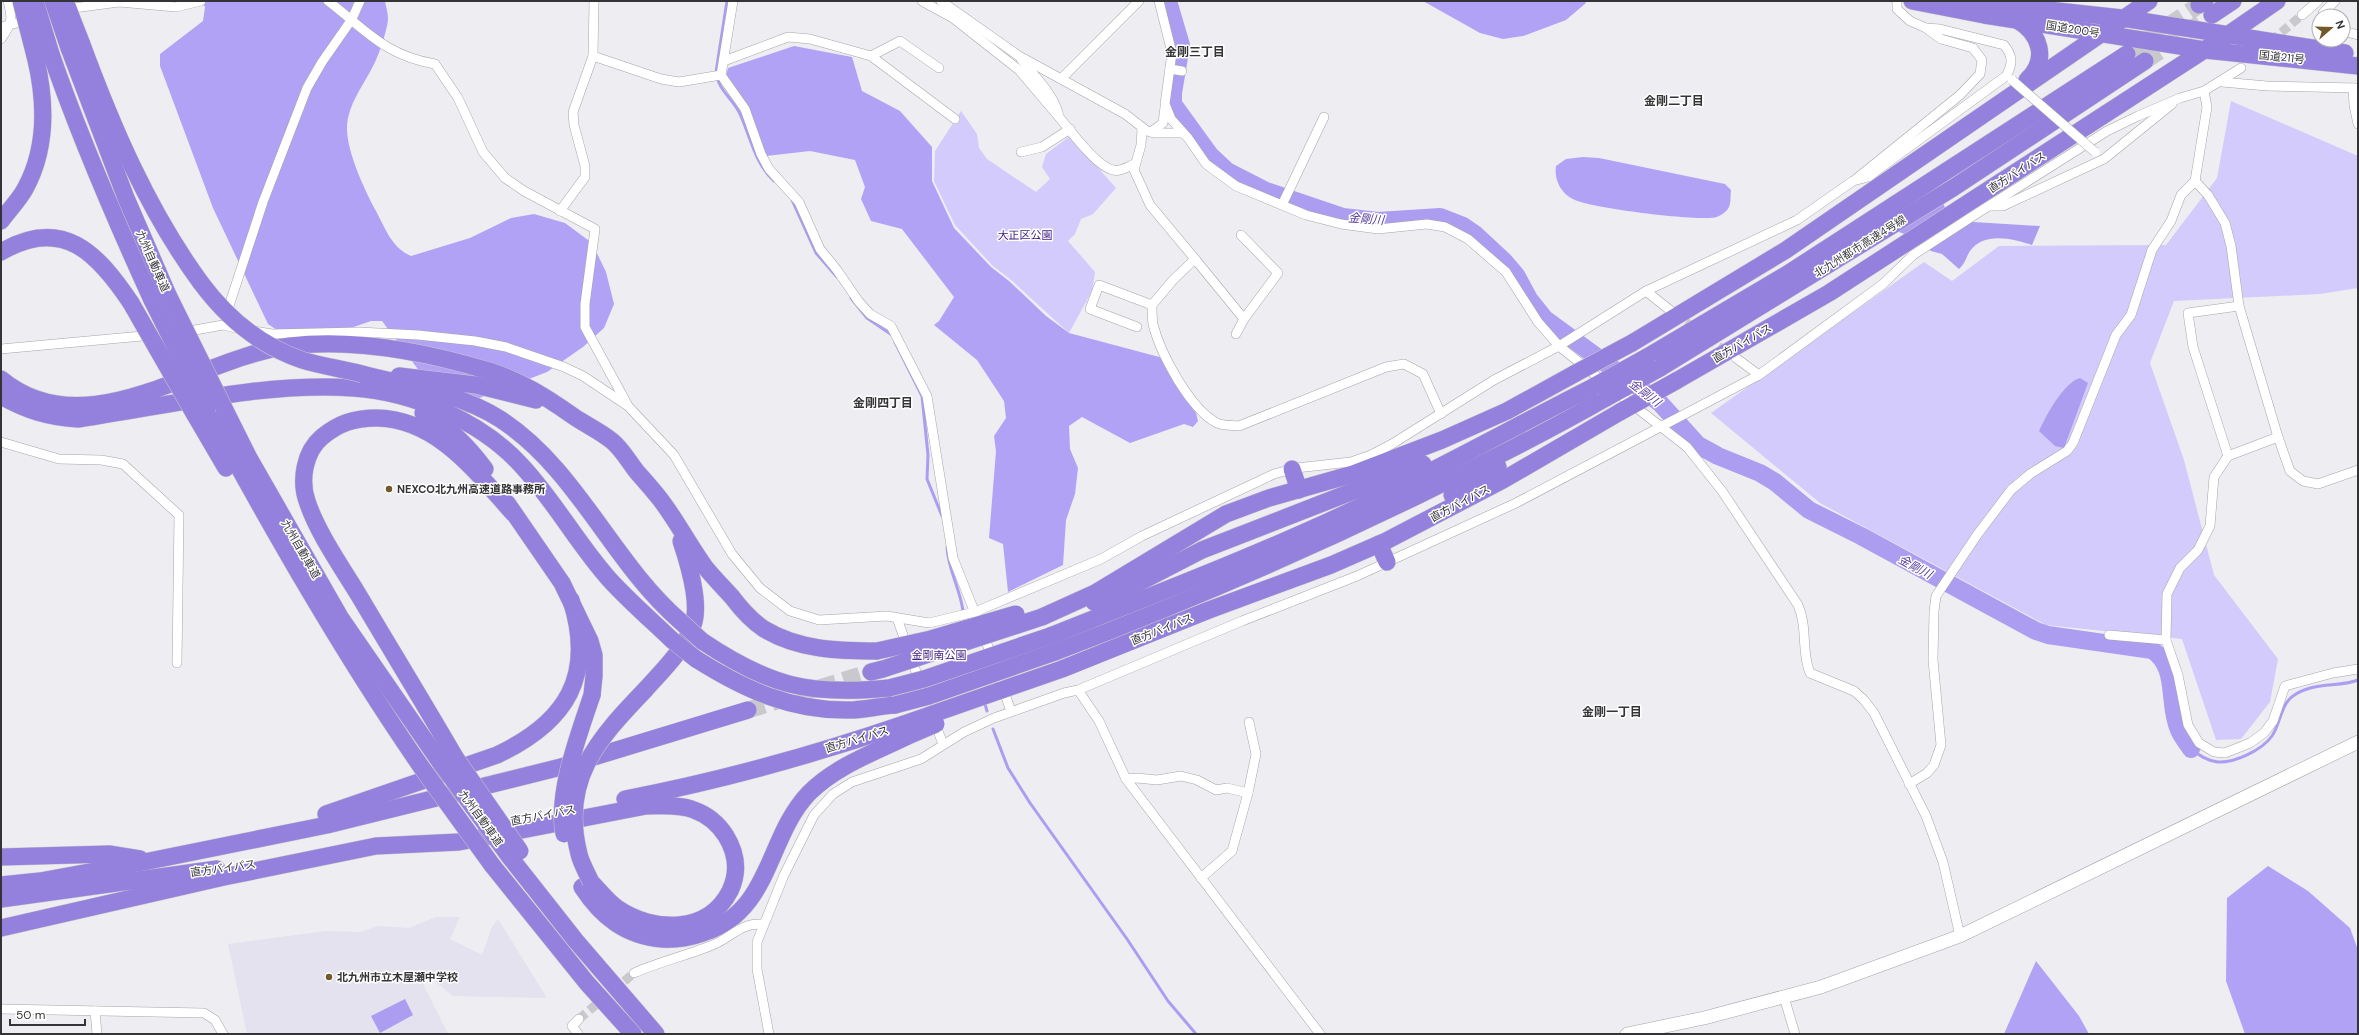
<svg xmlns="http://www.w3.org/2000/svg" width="2359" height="1035" viewBox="0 0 2359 1035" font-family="'DM Sans','Noto Sans JP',sans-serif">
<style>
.built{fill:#e3e2ee}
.green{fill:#d3cbfb}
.forest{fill:#b2a2f6}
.water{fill:#ad9df0}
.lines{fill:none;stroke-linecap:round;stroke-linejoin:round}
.stream{stroke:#ad9df0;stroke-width:3}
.river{stroke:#ad9df0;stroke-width:18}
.street-tunnel{stroke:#c9c8cc;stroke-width:9;stroke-dasharray:9 4.5;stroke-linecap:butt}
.highway-tunnel{stroke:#c9c8cc;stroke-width:17;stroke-dasharray:17 8;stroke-linecap:butt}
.street-casing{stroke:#a5a5a9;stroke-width:10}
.secondary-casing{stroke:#a5a5a9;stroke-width:14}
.highway-casing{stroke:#cacacb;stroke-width:18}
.street{stroke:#fff;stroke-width:9}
.secondary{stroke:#fff;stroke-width:13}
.highway{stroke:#9480dd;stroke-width:17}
.street-bridge-casing{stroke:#a5a5a9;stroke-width:10;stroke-linecap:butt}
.highway-bridge-casing{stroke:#cacacb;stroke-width:18;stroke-linecap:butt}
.street-bridge{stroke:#fff;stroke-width:9}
.highway-bridge{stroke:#9480dd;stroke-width:17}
.poi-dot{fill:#71592a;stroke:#fff;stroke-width:1.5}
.labels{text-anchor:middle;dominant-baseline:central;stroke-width:3;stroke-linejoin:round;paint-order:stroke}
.street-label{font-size:11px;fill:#343436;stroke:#fff}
.park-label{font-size:11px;fill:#412181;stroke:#fff}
.poi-label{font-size:11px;font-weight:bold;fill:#343436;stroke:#fff;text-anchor:start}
.neighbourhood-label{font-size:12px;font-weight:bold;fill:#343436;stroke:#fff}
.water-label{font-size:12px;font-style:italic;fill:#573c9c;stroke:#fff}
</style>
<rect width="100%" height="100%" fill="#eeedf2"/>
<path class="built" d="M436,917H460L450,939L482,955L492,927L498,919L547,998L453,996L427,975L420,978L448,1034H247L228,944L326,931L361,932L378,926L409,928Z"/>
<g class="green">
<path d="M2231,101L2358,156V288L2320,294L2174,301L2150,363L2184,460L2214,575L2278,659L2270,702L2241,739L2216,740L2182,639L2046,625L1820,503L1711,413L1924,262L1952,281L1999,246L2166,245L2217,178Z"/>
<path d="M961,111L977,134L979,148L987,159L1036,192L1050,179L1042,167L1046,154L1070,136L1116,188L1093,214L1081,219L1075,234L1068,241L1095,272L1092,291L1069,333L1010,279L993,266L955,225L934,181L935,151Z"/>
</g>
<g class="forest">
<path d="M202,1H385C386,7 388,13 388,19C388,27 379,55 375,62C365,84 347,104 347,129C347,152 365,191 376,211C385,228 392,248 411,256L470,238L511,218L534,214L565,223L592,243L606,272L614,304L604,328L583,347L547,372L474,400L420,372L382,321H371L322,338L296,343L268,324L213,208L160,66V54L203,21L205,7Z"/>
<path d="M1423,1H1585L1586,3L1566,20L1523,36L1503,39L1480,33Z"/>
<path d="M794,46L852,57L862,91L900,111L932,147V181L954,228L991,267L1009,281L1046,316L1069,333L1163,358L1174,383L1196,413L1198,421L1193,427L1184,424L1130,443L1082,417L1069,426L1070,449L1078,468L1075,494L1066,520L1063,565L1008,592L1003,544L989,538L996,451L994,436L1006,418L1004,401L977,360L934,325L939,321L954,297L902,229L871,221L861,199L865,187L855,160L810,151L766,156L749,109L726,76L728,68Z"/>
<path d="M1583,157L1599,158L1725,184L1731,190C1730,198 1732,207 1725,212C1723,214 1719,216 1717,217C1700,222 1592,208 1575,200C1561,194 1554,180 1556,166L1566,159Z"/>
<path d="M2268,866L2308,891L2350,928L2358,950V1034H2245L2226,981L2227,898Z"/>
<path d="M2036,961L2079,1016L2089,1034H2004Z"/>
</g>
<g class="water">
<path d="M1938,188L1945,208L1973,222L2040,226L2032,245C2014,239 1984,231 1970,251C1966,257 1965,264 1959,269L1942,254L1931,251L1910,236L1899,232L1889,222Z"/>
<path d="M2080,378L2088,383L2064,448L2055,446L2039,431C2046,416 2063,383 2080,378Z"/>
<path d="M405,999L413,1015L380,1033L371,1016Z"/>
</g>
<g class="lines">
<g class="stream">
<path d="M727,1L716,72C718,91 733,98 740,114C751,138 754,162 774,181"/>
<path d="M792,200L816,253L837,277"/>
<path d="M851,298L867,318L892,335"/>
<path d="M895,342L922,396L928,455L927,479L942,516"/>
<path d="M947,547C948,570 960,588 963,611"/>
<path d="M984,701L987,711"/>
<path d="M993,729L1008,768L1030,803L1127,939L1168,1001L1196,1034"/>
<path d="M2191,749C2199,755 2207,761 2218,762C2235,763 2262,750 2272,736C2280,725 2281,704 2293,696C2314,681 2338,688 2358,680"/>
</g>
<path class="river" d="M1168,1L1181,45L1173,93V104L1210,155L1227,171L1266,191L1343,217L1378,221L1440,217L1463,226L1476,235L1504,261L1516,275L1529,299L1545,319L1660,403L1698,445L1718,456L1760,473L1775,482L1809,510L1861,536L2036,631L2048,635L2152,650C2179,667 2167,704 2179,730C2182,737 2187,743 2191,749"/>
<g class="street-tunnel">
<path d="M2271,41L2302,15"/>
<path d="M1675,314L1729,354"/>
<path d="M614,990L634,973"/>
<path d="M579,1019L604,998"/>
</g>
<g class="highway-tunnel">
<path d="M2127,54L2199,5"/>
<path d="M2145,61L2212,15"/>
<path d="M748,710L871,672"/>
</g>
<defs>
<g id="street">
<path d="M328,1C366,30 384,55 435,64L458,98L483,152L505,178L524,191L595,229L585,304V327L627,404"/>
<path d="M594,1L593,56L661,79L679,82L721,75"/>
<path d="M733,1L721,75L745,109L761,154L769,169L799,202L820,249L837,270L859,302L870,314L891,326L927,396L953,558L977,618"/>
<path d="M922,1L953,18L1019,70L1059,117"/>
<path d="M941,1L1019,56L1125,114L1147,131L1154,133H1182"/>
<path d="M1159,1L1172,53L1165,104L1171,119L1188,138L1206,164L1236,186L1306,215L1341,224L1378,229L1427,224L1445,227L1468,239L1506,272L1538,322L1559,346L1605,383"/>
<path d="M66,9L119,2L176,7L201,1"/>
<path d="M2302,15L2318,1"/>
<path d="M2324,16L2323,13L2335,1"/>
<path d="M1,27L29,20"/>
<path d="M2343,31L2358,35"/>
<path d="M1,39C12,23 13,20 8,1"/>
<path d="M871,56L900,41L939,68"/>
<path d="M1021,59C1033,75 1056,96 1059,117C1070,130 1096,166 1113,170C1120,172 1127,167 1134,164"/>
<path d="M724,61L788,37L810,39L871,56L955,119"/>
<path d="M1170,69L1182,71"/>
<path d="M1061,79L1139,1"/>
<path d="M2222,82L2267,86L2358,88"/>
<path d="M2353,88L2354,105L2358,124"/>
<path d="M1142,128L1141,145L1134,170L1150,205L1195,259L1173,280L1152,305C1152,311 1152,318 1153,324C1160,353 1190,409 1217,423C1223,426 1233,425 1239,426L1386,367L1404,364L1423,374L1441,414"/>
<path d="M1151,132L1163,123L1165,107"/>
<path d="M1021,152L1042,147L1070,129"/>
<path d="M1856,179L1960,95L1980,74L1982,60L1973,48L1941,39L1926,28"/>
<path d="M2195,181L2208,195L2225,223L2231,246L2239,306L2278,437L2290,471L2303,481L2318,484L2358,470"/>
<path d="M1282,205L1324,117"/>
<path d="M1990,206H2003L2104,159L2172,104"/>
<path d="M560,211L585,177V166L574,125L573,112L593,56"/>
<path d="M1195,259L1244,319L1278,273L1241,235"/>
<path d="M1646,291L1671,311"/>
<path d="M226,315L263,202L307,88L322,62L352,19L360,1"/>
<path d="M1137,327L1090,309L1099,285L1152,305"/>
<path d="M254,331L272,334L359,332L418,335L475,341L506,347L564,367L583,376L628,406L674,455L732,554L760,588L790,611L819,620L887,616L929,623L975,612L1101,559L1142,536L1274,474L1296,468L1351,462L1371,455L1392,444L1494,380L1559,346L1646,291L1797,220L1853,181L1868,177L2006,76C2013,64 2013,56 2004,45L1940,29L1926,28L1910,21L1897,9V1"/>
<path d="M184,332L223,325L240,329"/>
<path d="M1236,334L1244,319"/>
<path d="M1,349L153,335"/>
<path d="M1736,358L1759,375"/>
<path d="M1615,391L1687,447L1722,491L1798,605C1808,628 1801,652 1810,673L1854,691L1864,700L1874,713L1926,816L1943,862L1960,936"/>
<path d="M2278,437L2228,456L2214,477L2210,526L2198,550L2180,568L2167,594L2166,640L2178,675L2188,725L2199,743L2214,752L2225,753L2250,743L2264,733L2273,721L2285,686L2333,673L2358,669"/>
<path d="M1,442L59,459L101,460L123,464L179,515L177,663"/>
<path d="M2228,456L2193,347L2188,313L2239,306"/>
<path d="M897,618L920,683"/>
<path d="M983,633L1011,711"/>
<path d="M2109,635L2166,640"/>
<path d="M1078,690L1099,721L1126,779L1320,1034"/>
<path d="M934,721L943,744"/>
<path d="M1126,779L1137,778L1157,780L1181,776L1197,780L1216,790L1227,788L1248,793L1232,851L1201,878"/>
<path d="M1909,784L1927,773L1934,765L1941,745L1933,660L1934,611L1936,596L1977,535L2011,490L2030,474L2067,451L2073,443L2116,335L2131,315L2152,250L2171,221L2181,195L2195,181L2207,107L2204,91"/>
<path d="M1248,793L1256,754L1249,722"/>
<path d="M634,973C659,962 685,956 710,946C731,939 738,923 762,924"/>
<path d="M1784,997L1795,1034"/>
<path d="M1,1009L204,1013L215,1020L223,1034"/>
<path d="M95,1011L97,1034"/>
<path d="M578,1034L572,1026L579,1019"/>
<path d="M769,1034L757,969V942L784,875L814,815L833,794L852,782L921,759L964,732L994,718L1064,693L1078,690L1242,621L1357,576L1516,503L1759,375L1883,284L1913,255L1976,214L2107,131L2138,116L2180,98L2204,91L2241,68"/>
</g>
<path id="secondary" d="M1627,1034L1704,1018L1821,987L1960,936L2358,742"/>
<g id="highway">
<path d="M1912,1L1984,15L2205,50L2358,66"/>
<path d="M1967,1L2122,18L2345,53"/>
<path d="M2199,5L2205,1"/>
<path d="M2212,15L2233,1"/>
<path d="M2017,20C2040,33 2049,60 2027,80"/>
<path d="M81,42C112,126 148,211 201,283"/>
<path d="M69,48L126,198L168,295"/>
<path d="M51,54C80,138 115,219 152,300"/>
<path d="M1,221C9,210 19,200 25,189C47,149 46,103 36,60"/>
<path d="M1,252C62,216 97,252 131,303"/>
<path d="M1632,343L1786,250L2149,1"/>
<path d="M1647,357L1789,273L2127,54"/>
<path d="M1660,368L1953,188L2145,61"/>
<path d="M362,374C408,386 459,393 500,419C578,470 611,561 680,621"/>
<path d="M399,376L476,385L536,400"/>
<path d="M1,379C87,450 197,358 289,346C355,338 426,352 489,371C521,381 546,397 573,416C586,425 600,431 612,441C622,449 629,462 637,472C645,481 653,490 660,499C677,521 689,545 705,567C713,577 723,587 732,597C741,609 752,621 764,629C799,650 838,651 877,651"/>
<path d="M1676,381L1829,293L2229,34L2277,1"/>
<path d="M1,396C28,411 48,417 78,419C167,406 263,382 353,388C413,392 481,421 521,465C554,500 577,543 609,579C628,600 651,620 672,640"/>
<path d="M224,408L249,458L340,617L440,762"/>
<path d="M207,410C274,532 343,654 422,768"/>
<path d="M423,413C449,427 467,445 485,469"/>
<path d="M195,415L226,468"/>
<path d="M1292,469L1299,490"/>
<path d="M1452,495L1498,467"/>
<path d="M507,503L562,583L590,641L594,655V676L592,695"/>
<path d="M1379,544L1387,562"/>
<path d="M1094,602L1119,593L1202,550L1423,464"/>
<path d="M1042,617L1095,593L1226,514L1269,498L1353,474L1442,440L1507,411L1576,373"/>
<path d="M1050,636C1150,596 1253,557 1351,511C1433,472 1512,428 1593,387"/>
<path d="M702,641C769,686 809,696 889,688"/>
<path d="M1055,652C1179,605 1300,553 1419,495C1482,464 1545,433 1606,398"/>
<path d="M696,659C745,690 793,712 853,710C867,709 881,706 895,705"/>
<path d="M1062,669L1209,610L1331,565L1386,541L1503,480L1620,412"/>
<path d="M871,672L883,669"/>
<path d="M645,690C662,671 684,650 693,625C701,603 688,562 681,541"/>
<path d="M455,757C423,702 390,648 358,594C341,566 317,532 307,501C300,481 304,452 322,437C339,423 354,418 377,418C437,419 476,472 513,513"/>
<path d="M625,799C719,781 813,755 904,724"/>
<path d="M326,814L497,755C567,722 595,676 571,600"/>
<path d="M509,856L576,941L656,1034"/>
<path d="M1,857L109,854L140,859"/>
<path d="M492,865L587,983L633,1034"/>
<path d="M1,885L40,881L149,861L327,825L561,767L748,710"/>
<path d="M582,887C601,916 625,936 662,939C676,940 689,938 703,933C772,911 766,838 809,793C836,766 875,752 908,736"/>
<path d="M1,899L217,869"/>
<path d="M1,928L224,877L376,846L459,842L646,806C661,806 680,804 694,810C708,815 719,825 726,836C737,854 739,872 730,891C708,934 653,933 617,908C607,901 599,890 591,882"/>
</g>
</defs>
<use href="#street" class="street-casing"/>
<use href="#secondary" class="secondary-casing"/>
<use href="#highway" class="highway-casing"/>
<use href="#street" class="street"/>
<use href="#secondary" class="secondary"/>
<use href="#highway" class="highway"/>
<defs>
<path id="street-bridge" d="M2012,80L2095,152"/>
<g id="highway-bridge">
<path d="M21,1L36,60"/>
<path d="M35,1L51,54"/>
<path d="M53,1L69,48"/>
<path d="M65,1L81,42"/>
<path d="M201,283C227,318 261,346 302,360C321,366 343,369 362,374"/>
<path d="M168,295L224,408"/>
<path d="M152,300L207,410"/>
<path d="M131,303L195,415"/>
<path d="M1576,373L1632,343"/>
<path d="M1593,387L1647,357"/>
<path d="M1606,398L1660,368"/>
<path d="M1620,412L1676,381"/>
<path d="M680,621L702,641"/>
<path d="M672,640L696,659"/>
<path d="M877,651L931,639L1016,614"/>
<path d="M883,669L1042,617"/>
<path d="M889,688L924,679L1050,636"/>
<path d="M895,705L929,696L1055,652"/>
<path d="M904,724L1062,669"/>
<path d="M908,736L936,724"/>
<path d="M455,757L520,851"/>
<path d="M440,762L509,856"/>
<path d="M422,768L492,865"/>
<path d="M564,834C556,793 579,734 592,695"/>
<path d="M591,882C587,873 581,863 579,854C560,780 598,739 645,690"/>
</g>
</defs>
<use href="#street-bridge" class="street-bridge-casing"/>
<use href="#highway-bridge" class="highway-bridge-casing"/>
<use href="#street-bridge" class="street-bridge"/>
<use href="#highway-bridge" class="highway-bridge"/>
</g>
<g class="poi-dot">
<circle cx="389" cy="489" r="4"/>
<circle cx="329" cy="977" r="4"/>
</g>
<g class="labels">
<g class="street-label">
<text transform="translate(2073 29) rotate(9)">国道200号</text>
<text transform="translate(2282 57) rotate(6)">国道211号</text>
<text transform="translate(2017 172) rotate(-33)">直方バイパス</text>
<text transform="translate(1860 246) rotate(-32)">北九州都市高速4号線</text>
<text transform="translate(153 261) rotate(66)">九州自動車道</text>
<text transform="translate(1742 343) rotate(-30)">直方バイパス</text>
<text transform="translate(1460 503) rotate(-28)">直方バイパス</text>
<text transform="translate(301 549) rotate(60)">九州自動車道</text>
<text transform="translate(1162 629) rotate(-22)">直方バイパス</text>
<text transform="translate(857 739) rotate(-17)">直方バイパス</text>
<text transform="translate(543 815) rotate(-11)">直方バイパス</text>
<text transform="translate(481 818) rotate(54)">九州自動車道</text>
<text transform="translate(223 868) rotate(-8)">直方バイパス</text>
</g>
<g class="park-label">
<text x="1025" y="235">大正区公園</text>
<text x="939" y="655">金剛南公園</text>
</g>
<g class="poi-label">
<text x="397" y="489">NEXCO北九州高速道路事務所</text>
<text x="337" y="977">北九州市立木屋瀬中学校</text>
</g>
<g class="neighbourhood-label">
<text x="1195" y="52">金剛三丁目</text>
<text x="1674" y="101">金剛二丁目</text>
<text x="883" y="403">金剛四丁目</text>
<text x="1612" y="712">金剛一丁目</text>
</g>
<g class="water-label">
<text transform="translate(1366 219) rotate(4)">金剛川</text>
<text transform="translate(1645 393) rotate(38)">金剛川</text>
<text transform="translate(1915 567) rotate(28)">金剛川</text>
</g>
</g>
<rect width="2359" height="1035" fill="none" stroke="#343436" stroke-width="4"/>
<g transform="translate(2331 28) rotate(70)"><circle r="19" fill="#ffffff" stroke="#aeaeaf"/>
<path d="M0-3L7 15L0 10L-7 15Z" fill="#71592a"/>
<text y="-6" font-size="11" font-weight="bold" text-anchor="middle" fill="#343436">N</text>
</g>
<path d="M10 1019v6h75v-6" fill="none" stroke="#343436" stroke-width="2"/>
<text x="16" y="1019" font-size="12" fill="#343436" stroke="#ffffff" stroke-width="3" paint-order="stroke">50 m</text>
</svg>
